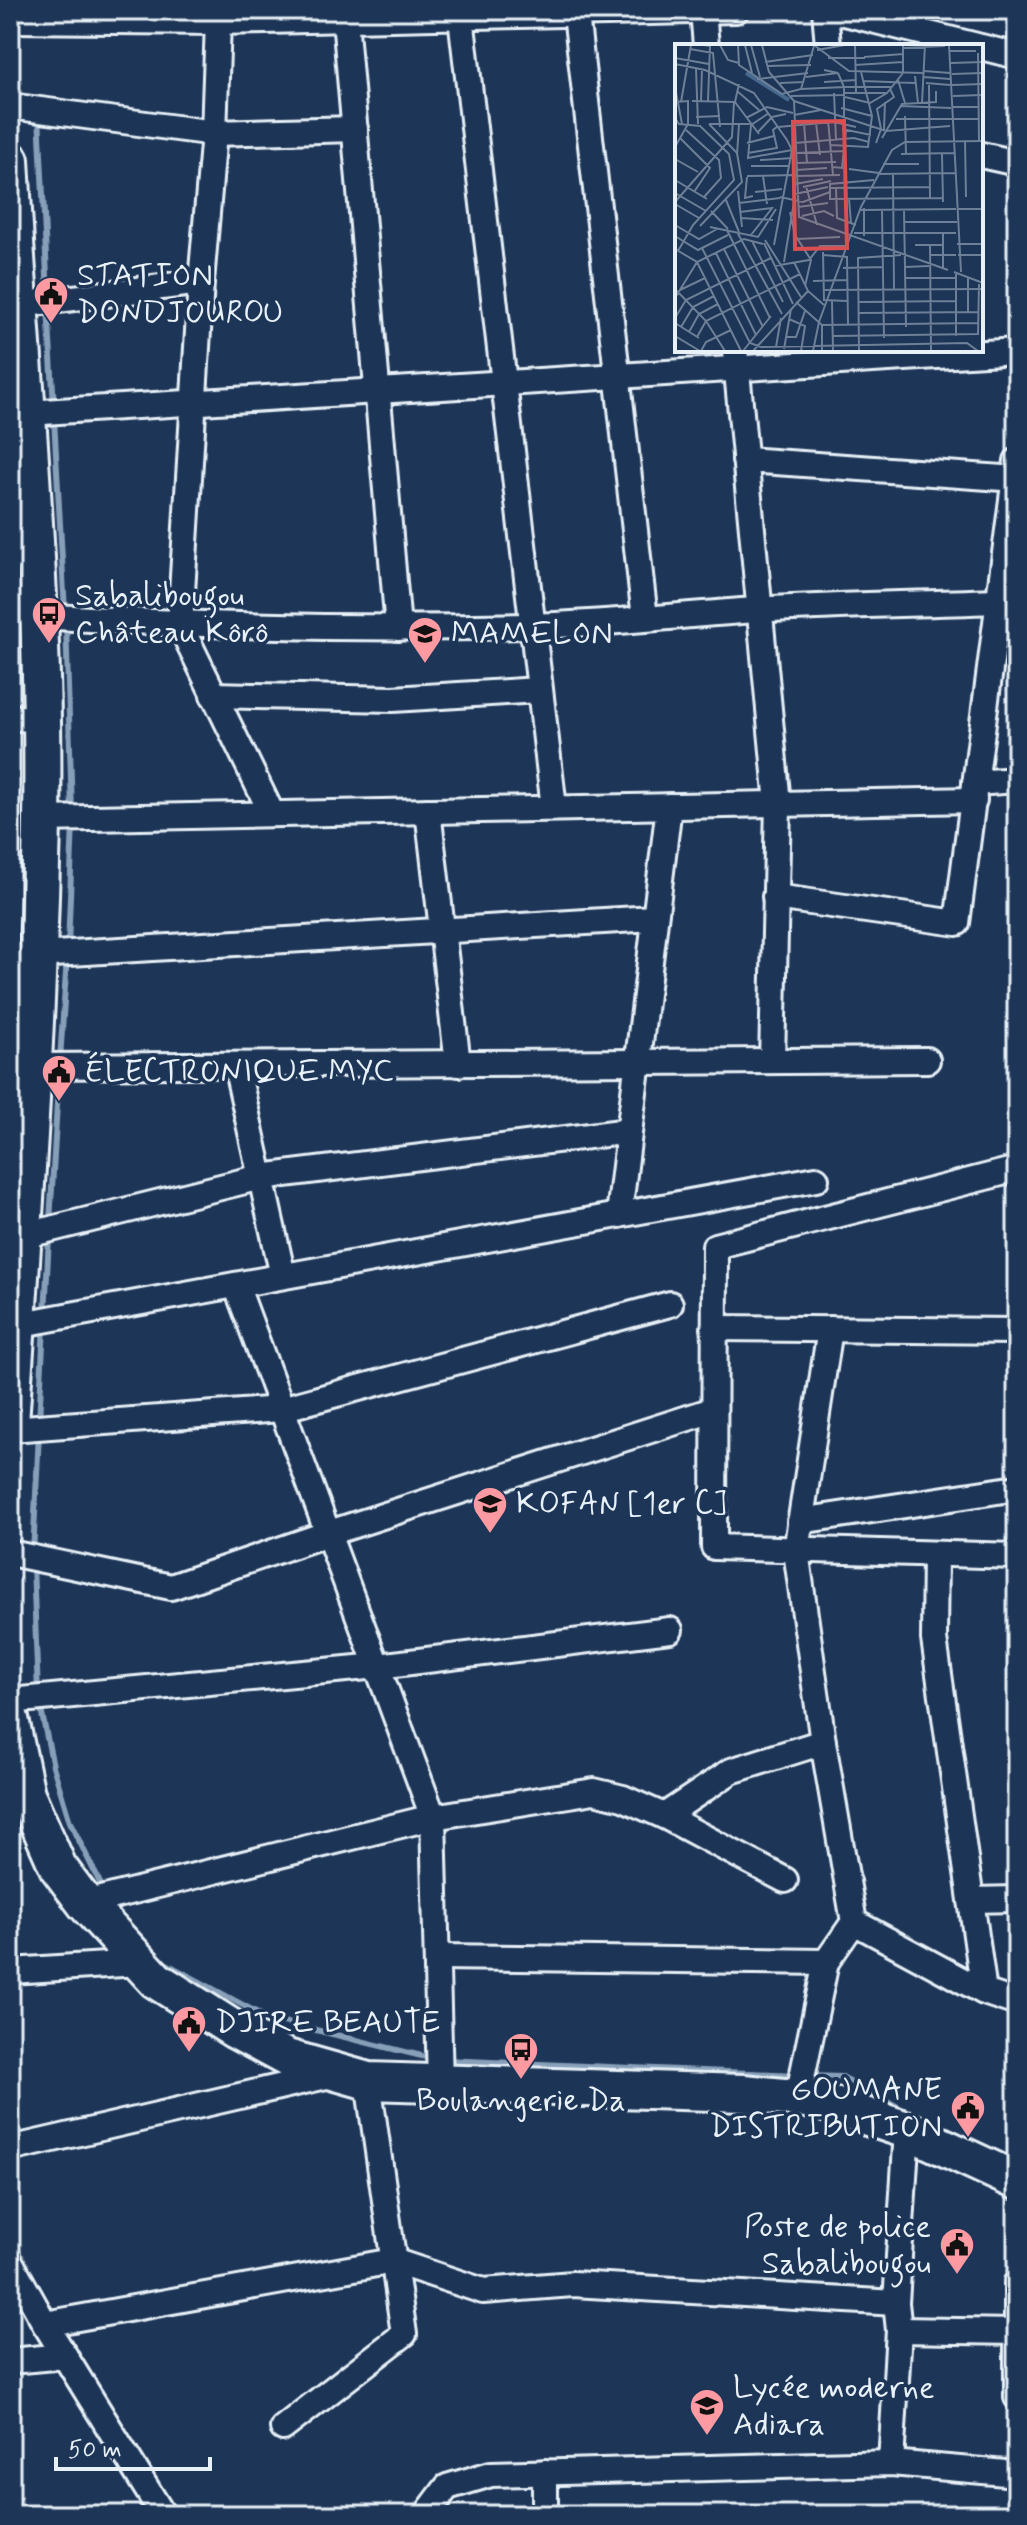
<svg xmlns="http://www.w3.org/2000/svg" width="1027" height="2525" viewBox="0 0 1027 2525" font-family="Mynerve,sans-serif">
<style>
.lines{fill:none;stroke-linecap:round;stroke-linejoin:round}
.stream{stroke:#879fb8;stroke-width:6}
.minor-casing{stroke:#e8f1f8;stroke-width:30}
.secondary-casing{stroke:#e8f1f8;stroke-width:42}
.minor{stroke:#1d3557;stroke-width:24}
.secondary{stroke:#1d3557;stroke-width:36}
.labels{text-anchor:middle;dominant-baseline:central;stroke-width:7;stroke-linejoin:round;paint-order:stroke}
.poi-label{font-size:32px;fill:#e8f1f8;stroke:#1d3557;text-anchor:start}
.inset-river{fill:none;stroke:#46698d;stroke-width:4}
.inset-road{fill:none;stroke:#6e8097;stroke-width:2}
.view{fill:#da5052;fill-opacity:0.15;stroke:#da5052;stroke-width:4}
.inset-edge{fill:none;stroke:#e8f1f8;stroke-width:4}
</style>
<rect width="100%" height="100%" fill="#1d3557"/>
<filter id="ink" filterUnits="userSpaceOnUse"><feTurbulence type="fractalNoise" baseFrequency=".0125" numOctaves="2"/><feDisplacementMap in="SourceGraphic" scale="16" xChannelSelector="R" yChannelSelector="G"/><feConvolveMatrix kernelMatrix="1 2 1 2 8 2 1 2 1" color-interpolation-filters="sRGB"/></filter>
<g filter="url(#ink)">
<g class="lines">
<g class="stream">
<path d="M39,115L48,296"/>
<path d="M48,307L54,407"/>
<path d="M54,419L65,611"/>
<path d="M66,622L72,811"/>
<path d="M68,947L73,822"/>
<path d="M60,1059L67,958"/>
<path d="M50,1222L59,1070"/>
<path d="M45,1314L49,1237"/>
<path d="M39,1422L44,1325"/>
<path d="M33,1554L39,1433"/>
<path d="M33,1565L38,1694"/>
<path d="M40,1705L53,1766L70,1822L105,1893"/>
<path d="M161,1961L267,2018L434,2059"/>
<path d="M445,2060L797,2075"/>
<path d="M809,2076L842,2077L909,2113"/>
</g>
<defs>
<g id="minor">
<path d="M703,10L706,46"/>
<path d="M825,10L828,46"/>
<path d="M832,10L977,46"/>
<path d="M576,14L645,618"/>
<path d="M461,17L554,808"/>
<path d="M345,19L398,628"/>
<path d="M10,20L218,22L736,10"/>
<path d="M218,22L214,133L201,282L180,625L272,814"/>
<path d="M981,47L1017,56"/>
<path d="M10,106L214,133L355,129"/>
<path d="M981,155L1017,163"/>
<path d="M18,305L201,282"/>
<path d="M735,350L778,804L772,1061"/>
<path d="M27,413L1017,351"/>
<path d="M745,460L1017,479"/>
<path d="M10,554L35,560"/>
<path d="M38,616C201,626 365,630 528,626C605,624 681,615 757,610C838,605 919,604 999,601"/>
<path d="M213,695L393,699L538,690"/>
<path d="M10,717L40,720"/>
<path d="M975,783L1017,780"/>
<path d="M428,811L458,1064"/>
<path d="M42,819L974,800"/>
<path d="M775,897L957,923L1017,461"/>
<path d="M37,955L654,918"/>
<path d="M236,1065L283,1276"/>
<path d="M34,1066L927,1060"/>
<path d="M1017,1169L715,1246L714,1547L1017,1556"/>
<path d="M619,1215L669,806"/>
<path d="M23,1236L261,1177L629,1131"/>
<path d="M236,1285L433,1817L440,2083"/>
<path d="M16,1325L816,1179"/>
<path d="M714,1328L1017,1331"/>
<path d="M830,1329L796,1551L823,1742L854,1922L984,1992L1017,2003"/>
<path d="M10,1429L281,1409L670,1304"/>
<path d="M800,1521L1017,1488"/>
<path d="M10,1553L171,1587L326,1534L713,1410"/>
<path d="M935,1554L934,1639L984,1992"/>
<path d="M10,1701L378,1666L670,1630"/>
<path d="M664,1816L731,1771L823,1742"/>
<path d="M971,1900L1017,1899"/>
<path d="M85,1903L433,1817L594,1791L623,1798L664,1816L785,1880"/>
<path d="M437,1957L826,1962"/>
<path d="M10,1971L139,1963"/>
<path d="M798,2097L826,1962L854,1922"/>
<path d="M10,2149L335,2074"/>
<path d="M10,2261L45,2324L163,2515"/>
<path d="M1017,2282V2397"/>
<path d="M45,2324L393,2261L483,2291L573,2284L896,2303"/>
<path d="M899,2330L1016,2332"/>
<path d="M10,2361L65,2356"/>
<path d="M283,2428L404,2334L368,2081"/>
<path d="M891,2463L899,2330L896,2303L907,2130"/>
<path d="M545,2472V2515"/>
<path d="M426,2515L447,2487L491,2474L891,2463L1017,2474"/>
</g>
<g id="secondary">
<path d="M10,160C22,380 46,600 42,820C38,1021 24,1222 10,1423"/>
<path d="M10,1719L26,1794L58,1867L85,1903L156,1980L235,2030L287,2058L368,2081L743,2093L816,2100L907,2130L1017,2181"/>
</g>
</defs>
<use href="#minor" class="minor-casing"/>
<use href="#secondary" class="secondary-casing"/>
<use href="#minor" class="minor"/>
<use href="#secondary" class="secondary"/>
</g>
</g>
<defs>
<symbol id="civic-pin" viewBox="-11 -11 22 30"><path d="M0 17L-7.5 6A9.5 9.5 0 1 1 7.5 6Z" fill="#ff9aa2" stroke="#1d3557"/><path d="M-.6-6.5H3V-4.5H.6V-3L4-1V1h2V6H-6V1h2V-1L-.6-3ZM-1.2 2.5V6h2.4V2.5Z" fill="#111"/></symbol>
<symbol id="bus-pin" viewBox="-11 -11 22 30"><path d="M0 17L-7.5 6A9.5 9.5 0 1 1 7.5 6Z" fill="#ff9aa2" stroke="#1d3557"/><path d="M-5-6H5V4H4V6H2V4H-2V6H-4V4H-5ZM-3.5-4V0h7V-4ZM-3.5 1.2v1.5H-2V1.2ZM2 1.2v1.5H3.5V1.2Z" fill="#111"/></symbol>
<symbol id="school-pin" viewBox="-11 -11 22 30"><path d="M0 17L-7.5 6A9.5 9.5 0 1 1 7.5 6Z" fill="#ff9aa2" stroke="#1d3557"/><path d="M0-5L7-2L0 1L-7-2ZM-4 1L0 2.5L4 1V4Q0 6-4 4Z" fill="#111"/></symbol>
</defs>
<g fill-rule="evenodd">
<use href="#civic-pin" x="31" y="274" width="40" height="54"/>
<use href="#bus-pin" x="29" y="594" width="40" height="54"/>
<use href="#school-pin" x="405" y="614" width="40" height="54"/>
<use href="#civic-pin" x="39" y="1052" width="40" height="54"/>
<use href="#school-pin" x="470" y="1484" width="40" height="54"/>
<use href="#civic-pin" x="169" y="2003" width="40" height="54"/>
<use href="#bus-pin" x="501" y="2030" width="40" height="54"/>
<use href="#civic-pin" x="948" y="2088" width="40" height="54"/>
<use href="#civic-pin" x="937" y="2225" width="40" height="54"/>
<use href="#school-pin" x="687" y="2386" width="40" height="54"/>
</g>
<g class="labels">
<g class="poi-label">
<text x="77" y="276">STATION<tspan x="77" dy="37">DONDJOUROU</tspan></text>
<text x="75" y="596">Sabalibougou<tspan x="75" dy="37">Château Kôrô</tspan></text>
<text x="451" y="634">MAMELON</text>
<text x="85" y="1072">ÉLECTRONIQUE MYC</text>
<text x="516" y="1504">KOFAN [1er C]</text>
<text x="215" y="2023">DJIRE BEAUTE</text>
<text x="942" y="2090" text-anchor="end">GOUMANE<tspan x="942" dy="37">DISTRIBUTION</tspan></text>
<text x="521" y="2101" text-anchor="middle">Boulangerie Da</text>
<text x="931" y="2227" text-anchor="end">Poste de police<tspan x="931" dy="37">Sabalibougou</tspan></text>
<text x="733" y="2388">Lycée moderne<tspan x="733" dy="37">Adiara</tspan></text>
</g>
</g>
<g transform="translate(675 44)">
<rect width="308" height="308" fill="#1d3557"/>
<path class="inset-river" d="M71,29L114,56"/>
<path class="inset-road" d="M29,1L35,2L33,57M45,1L53,16L64,19M63,1L64,21L107,50L126,45L139,2M70,1L77,29M76,1L85,33M87,1L94,28L119,57L124,173L273,226M139,1L174,27L249,29M180,1L181,49M274,1L286,228M228,4L270,2M15,5L38,9L45,83M142,6L170,1M275,7H301M303,9L304,97M189,13L228,10M0,14L34,20M153,14H190M90,18L138,11M276,19L308,18M0,20L30,26L79,49L112,96L117,106L99,201M180,21L228,18M92,22L136,21M21,25L23,80M249,27L275,29M277,30L308,29M240,32L243,59M131,33L163,29L149,26M249,33L275,35M82,35L133,29M223,36L230,59M188,37L240,39M149,38L181,36M105,39L129,38M251,39L275,41M64,40L60,58L84,90M254,41L255,154M277,41L308,40M0,43L7,80M126,45L169,43L163,29M62,47L84,66M159,49L161,96M170,49H212M116,52L170,51M278,52L308,51M170,53L195,59L212,49L228,29V1M17,57L60,58M26,57L27,25M119,57L211,87L275,82M6,58L16,1M247,59L250,1M225,62L276,64M278,63H304M166,64L197,72M94,69L76,81L73,114L117,106M119,71L146,66M230,72L231,110M21,73L45,72M169,73V43H216M0,74L4,80L25,82L54,110L59,136L18,181L3,207M71,74L92,63L118,69M221,75H277M279,75H304M153,76L158,131M129,79L132,119M141,79L145,111M34,80H75M103,83L159,78L181,83M167,85L196,91M11,86L44,116L46,134L29,153M209,86L210,58M82,89L97,73L111,70M5,94L35,124L19,148M207,94L227,60L261,58V47M290,97L291,153M72,99L99,92M120,99L179,94L194,98M201,99L206,85L202,65L219,53L215,45M156,101L193,103L197,72L186,28M0,103L13,80V57L1,58M73,109L102,104L98,86L103,82M121,109L169,107M226,110L279,109M267,110L268,158M62,111L64,80M0,115L23,128M85,116L118,114M121,119L161,118M208,120H244M76,122H113M158,123L167,124L171,86M174,125L204,129M121,126L152,124M203,130L280,129M218,130L219,246M72,132L121,131M88,132L92,160M121,132L165,131M72,133L70,154L78,152M0,136L32,155M199,136L155,140V155L268,154M120,140L148,135M131,142L142,181M128,143L156,137M155,144L255,143M161,144L162,174L181,181M63,147L67,183M80,148L107,145M0,149L31,167M120,150L153,143M105,153L128,158L155,148M174,155L176,179M51,156L64,188M0,158L57,93L59,58M64,159L105,154M0,160L24,174M123,163L153,159M282,165H308M185,166L281,165M207,166L209,294M229,166L231,283M36,167L53,185M65,168L97,164M115,168L120,191L136,216L130,242M127,172L149,167L159,172M66,174L98,176M229,178H282M0,181L24,195L42,185M25,182L67,138L62,109L34,80M35,183L83,193L101,165M52,186L95,274M62,188L107,270M179,189H281M268,189V225M76,191L98,163M0,192L23,206L53,191M189,192V164M122,195L165,193M90,196L126,253M77,197L108,258M89,199L118,260M282,200H308M240,201H268M255,201L256,307M27,204L75,299L86,303L292,299L303,307M0,205L22,218L66,307M49,205L88,283M148,208L149,256L172,257M41,209L81,291M148,211L172,213L173,280M255,211H281M283,211H308M109,218L119,158M119,218L133,247L149,261M99,222L134,216L145,202H174M230,223L254,222M168,224L208,223M279,228L308,239M230,234H280M293,234V268M138,237L172,236M0,245L31,277L50,307M5,246L30,234M148,246L308,245M0,254L22,218L69,195L88,200M157,257L158,307M121,258L147,281L304,279M184,258L281,257M184,269L304,268M0,274L11,256L96,214M114,275L130,282L126,307M0,279L24,294M6,283L18,263L39,252M14,288L24,270L43,260M0,292L25,307M158,292L303,290L304,240M281,292V230M22,293L31,277L125,230M111,293H121L130,267M101,303L106,274M109,305L116,265M26,307L31,298L56,286M68,307L96,272M78,307L133,247M138,307L144,278L186,163L217,106L230,98L308,97M147,307V281M184,307L183,214L226,211"/>
<path class="view" d="M169,77L172,204L120,205L118,78Z"/>
<rect width="308" height="308" class="inset-edge"/>
</g>
<rect width="1027" height="2525" fill="none" stroke="#1d3557" stroke-width="40"/>
<rect x="20" y="20" width="987" height="2485" fill="none" stroke="#e8f1f8" stroke-width="3" filter="url(#ink)"/>
<path d="M56 2457v12h154v-12" fill="none" stroke="#e8f1f8" stroke-width="4"/>
<text x="68" y="2457" font-size="24" fill="#e8f1f8" stroke="#1d3557" stroke-width="6" paint-order="stroke">50 m</text>
</svg>
